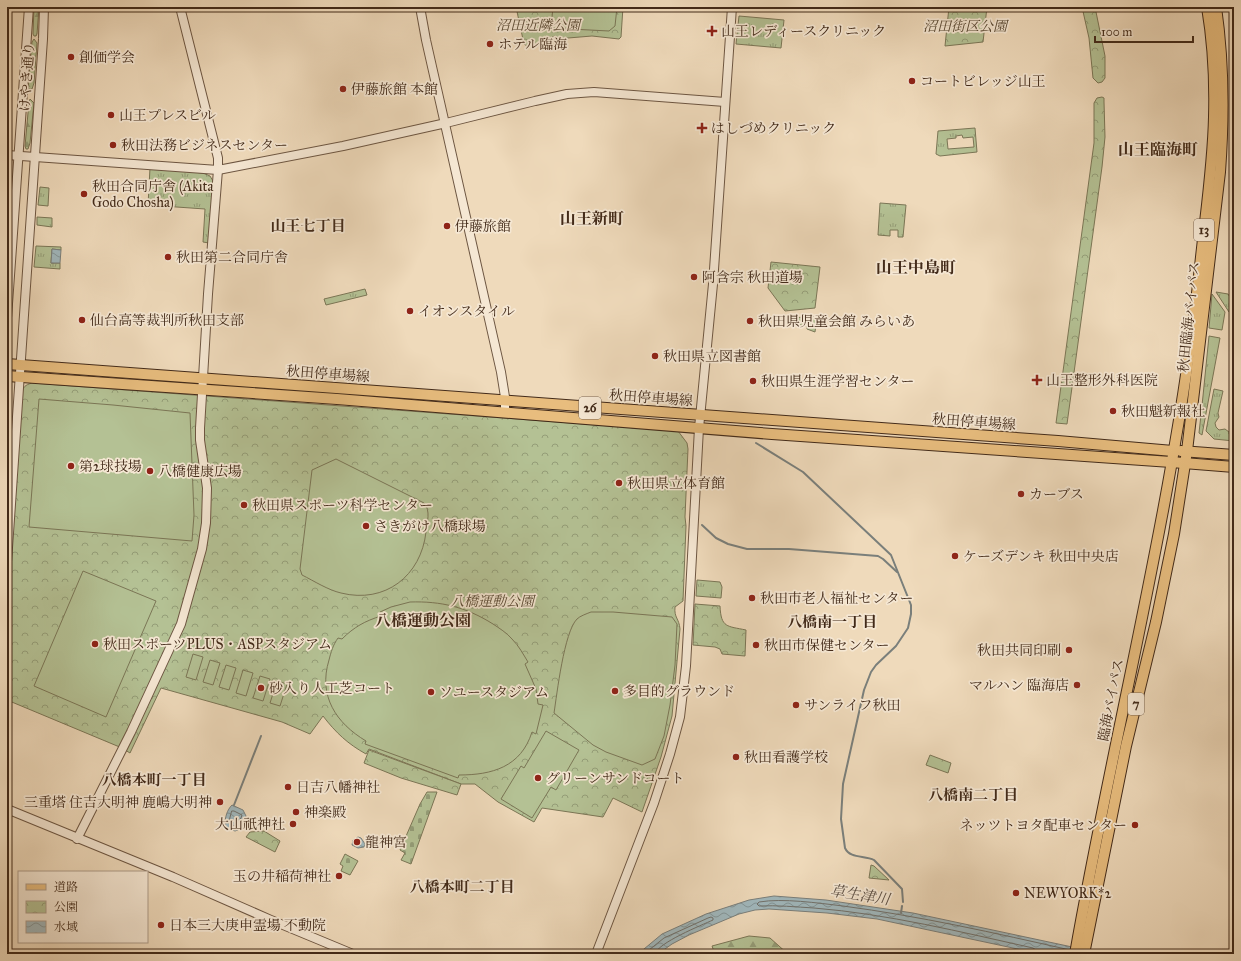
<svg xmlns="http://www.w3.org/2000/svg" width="1241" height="961" viewBox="0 0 1241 961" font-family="'IM FELL Great Primer','Noto Serif JP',serif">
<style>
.grass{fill:url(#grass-tufts);stroke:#7b7656;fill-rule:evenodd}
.forest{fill:url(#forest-firs);stroke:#7b7656}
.cemetery{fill:url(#cemetery-stones);stroke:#7b7656}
.park{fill:url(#park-crowns);stroke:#7b7656}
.garden{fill:#b4c194;stroke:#7b7656}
.water{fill:url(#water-waves);stroke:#7a7f7b}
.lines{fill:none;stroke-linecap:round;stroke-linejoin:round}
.shore{stroke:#71706a;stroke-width:1}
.stream{stroke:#7a7f7b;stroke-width:2}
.tertiary-casing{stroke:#6d5642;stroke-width:10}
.primary-casing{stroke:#422a19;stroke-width:12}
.trunk-casing{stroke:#422a19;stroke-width:12}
.tertiary{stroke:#f5e7d3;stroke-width:8}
.primary{stroke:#e8bd7e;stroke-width:10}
.trunk{stroke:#e8bd7e;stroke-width:10}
.poi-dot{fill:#8f2418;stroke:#f5e7d3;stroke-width:1.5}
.labels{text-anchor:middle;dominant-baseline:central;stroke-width:3.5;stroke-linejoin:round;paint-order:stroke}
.shield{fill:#f5e7d3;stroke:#786351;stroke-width:1}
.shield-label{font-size:13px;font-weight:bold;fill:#422a19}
.park-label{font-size:14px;font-style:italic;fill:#594832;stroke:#f5e7d3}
.poi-label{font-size:14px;fill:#422a19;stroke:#f5e7d3;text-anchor:start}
.street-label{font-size:14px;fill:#422a19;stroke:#f5e7d3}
.neighbourhood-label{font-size:15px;font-weight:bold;fill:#422a19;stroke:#f5e7d3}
.water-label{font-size:15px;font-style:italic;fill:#5a4d42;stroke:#f5e7d3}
.quarter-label{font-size:16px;font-weight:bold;fill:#422a19;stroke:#f5e7d3}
</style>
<defs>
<pattern id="grass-tufts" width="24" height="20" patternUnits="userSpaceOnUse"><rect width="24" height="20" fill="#b4c194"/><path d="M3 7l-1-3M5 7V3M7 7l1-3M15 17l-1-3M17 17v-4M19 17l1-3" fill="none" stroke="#949d78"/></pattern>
<pattern id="forest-firs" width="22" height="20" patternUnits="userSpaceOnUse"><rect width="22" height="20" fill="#b4c194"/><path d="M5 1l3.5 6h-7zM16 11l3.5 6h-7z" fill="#949d78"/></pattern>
<pattern id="cemetery-stones" width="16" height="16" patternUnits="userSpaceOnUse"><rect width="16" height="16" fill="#b4c194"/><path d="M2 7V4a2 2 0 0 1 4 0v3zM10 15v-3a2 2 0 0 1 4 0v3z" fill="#949d78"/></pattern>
<pattern id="park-crowns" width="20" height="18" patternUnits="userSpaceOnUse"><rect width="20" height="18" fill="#b4c194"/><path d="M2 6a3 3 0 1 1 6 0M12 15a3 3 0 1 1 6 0" fill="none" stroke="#949d78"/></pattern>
<pattern id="water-waves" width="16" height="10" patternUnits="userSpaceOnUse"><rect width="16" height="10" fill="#a0b7bc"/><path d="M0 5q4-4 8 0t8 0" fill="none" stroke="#849598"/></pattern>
</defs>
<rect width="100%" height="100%" fill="#efdabb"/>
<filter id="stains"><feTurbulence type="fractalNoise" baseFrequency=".005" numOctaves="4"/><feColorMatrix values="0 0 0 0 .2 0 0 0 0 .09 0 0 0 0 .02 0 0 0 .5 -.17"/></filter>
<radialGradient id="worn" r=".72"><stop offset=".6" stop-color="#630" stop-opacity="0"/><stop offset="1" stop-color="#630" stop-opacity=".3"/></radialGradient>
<g class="grass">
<path d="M739,16L784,20L781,48L736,44Z"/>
<path d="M975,128L977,152L940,156L936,154L938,131ZM962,135L963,138L973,137L974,147L948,149L947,139L956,138V136Z"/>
<path d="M150,168L203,173L210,176L213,181L209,243L203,242L205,209L148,205Z"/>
<path d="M40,187L49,188L48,206L38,205Z"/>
<path d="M880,203L906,205L903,237H898V230H890V236L878,235Z"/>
<path d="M37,217L52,218V227L37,225Z"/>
<path d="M36,246L61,247V250L52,249L51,263H60V269L34,267Z"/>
<path d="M365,289L367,295L326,305L324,299Z"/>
<path d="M1216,292L1228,294L1231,299L1229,312Z"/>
<path d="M1212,294L1225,312L1222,330L1209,328Z"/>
<path d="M817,316L815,332L807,329V326L799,325V322L792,321V318Z"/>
<path d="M1209,336L1220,338L1202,435L1199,433L1203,396Z"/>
<path d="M1214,389L1223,391L1218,413L1219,417L1215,423L1216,427L1219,430L1225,429L1229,432V434L1234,435V441L1214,439L1206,431Z"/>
<path d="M697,580L720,582L722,587L721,598L696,596Z"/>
</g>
<g class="forest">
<path d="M34,7H39L37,34L36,36H34L33,34Z"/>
<path d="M34,39L37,43L34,83L32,89H29L28,86L32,42Z"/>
<path d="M30,99L34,103L30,143L28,149H26L25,146L29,102Z"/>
<path d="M749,936L770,938L788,954H715L712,946Z"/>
</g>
<g class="cemetery">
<path d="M427,792H437L411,864L401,860L405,853L400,850L420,804Z"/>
<path d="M345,854L358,861L350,875L341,871L343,866L340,864Z"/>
</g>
<g class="park">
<path d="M516,7H623L621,37L619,39L592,36L556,39L555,36L550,38L551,41L527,46L524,44Z"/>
<path d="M949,7H987L983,42L945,46Z"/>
<path d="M1082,7H1095L1105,56V78L1102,82L1098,83L1093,78L1089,38Z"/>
<path d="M1102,97L1104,98V102L1105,137L1102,167L1067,424L1056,423L1094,143V103L1097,98Z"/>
<path d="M771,262L820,267L815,308L785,311L768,288Z"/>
<path d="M32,383L678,431L687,443L688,449L685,517L686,526L683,601L675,607C674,618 679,618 680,629L672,716L661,757L642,812L613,798L603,817L542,808L534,822L498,802L475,784H461L369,749L366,754C348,744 336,733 323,716L310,734L282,722L161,688L130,753L122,748L7,700V612L22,393C23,387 25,385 32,383Z"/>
<path d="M695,604L720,606C721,628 727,626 746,630L745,656L722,654L720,649L715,647L693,645Z"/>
<path d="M369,750L461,784L457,795L401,778L364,763Z"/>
<path d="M930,755L951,763L948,773L926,765Z"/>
<path d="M264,831L280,841L275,852L246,837L250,832Z"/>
<path d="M871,865L874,866L889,880L869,878Z"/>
</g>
<g class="garden">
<path d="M553,7H617L615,26L609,31L551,28Z"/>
<path d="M39,399L113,405L190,413L194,515L192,541L29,527Z"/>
<path d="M336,459L424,503C431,511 427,522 426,532C421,576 385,604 341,593C328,590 314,581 302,575L300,569L312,470Z"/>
<path d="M83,571L156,601L106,717L34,686Z"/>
<path d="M410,602C441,601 466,607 493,624C499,628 507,633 512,639C519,646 523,654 528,662L525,664L536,689L538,704L543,705L536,734L532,732C521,767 492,775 459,775L458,778L365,744L366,741C336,723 318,696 329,660C331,652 333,645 338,638L342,639C354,627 365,621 381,616L380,612L391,607Z"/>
<path d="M591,612H613L672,617L677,624L675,665L670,705L664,736L655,759L642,765L606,752L593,745L554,713C557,694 564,632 577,619C580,616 586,614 591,612Z"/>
<path d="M193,654L203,657L196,680L186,677Z"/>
<path d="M210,660L220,663L213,685L203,682Z"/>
<path d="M226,665L236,668L229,690L219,687Z"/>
<path d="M243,670L253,673L246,696L236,693Z"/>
<path d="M260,676L270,679L263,701L253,698Z"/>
<path d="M277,681L287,684L280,706L270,703Z"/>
<path d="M546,731L579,750L556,790L551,787L532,818L501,799L521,766L524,768Z"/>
</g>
<g class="water">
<path d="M52,249L61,250L60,263H51Z"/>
<path d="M232,805L243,810L246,816L245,819L238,830L235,831L227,828L225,825C225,817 227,810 232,805Z"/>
<path d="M358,837L361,838L365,844L364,847L358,848L352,845L353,840Z"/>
<path d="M774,896L826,900L913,913L1105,954H1041L877,919L827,913L769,909L755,910L739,914L689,935L672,944L658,954H638L662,934L706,914L749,900Z"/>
</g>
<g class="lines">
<g class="shore">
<path d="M232,811H234L242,815L241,818L234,826L229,823Z"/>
<path d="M644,954L664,938L708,918L711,917L713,918V920C702,925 657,943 655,954"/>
<path d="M1037,954L1036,950L1033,948C961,932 888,914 814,908C796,907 777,905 759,906L757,904L759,902C783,898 818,903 843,906C919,916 995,933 1070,950"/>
</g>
<g class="stream">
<path d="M756,443L803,472L891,555L911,605V614L908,628L896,646L876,665L871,672L864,690L843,784L841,819L845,848C850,859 865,855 874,860L902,889L903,902"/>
<path d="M702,525L716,538L728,544L747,549H789L878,556L883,559L897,572"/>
<path d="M234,805L261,736"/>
<path d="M901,913L902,906"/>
</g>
<defs>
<g id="tertiary">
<path d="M420,7L426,40L501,372L505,397V412"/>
<path d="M7,155L218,170L343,146L446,123L535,101L567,94L594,92L725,102"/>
<path d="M7,318L29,7"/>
<path d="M7,562L43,39L44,7"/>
<path d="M7,809L173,877L271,920L353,954"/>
<path d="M77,839L131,732L181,624L202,549L206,523L207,488L200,440V428L208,294L218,170V158L180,7"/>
<path d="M596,954L654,803L670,754L680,717L686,666L699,428L713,284L732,7"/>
</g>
<g id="primary">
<path d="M7,364L1058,441L1173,451"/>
<path d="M7,376L337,399L772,434L1171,462"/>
</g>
<g id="trunk">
<path d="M1181,451L1234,455"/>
<path d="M1171,462L1234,467"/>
<path d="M1075,954C1116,721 1177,492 1201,257C1206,211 1213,164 1214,117C1215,81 1213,43 1207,7"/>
<path d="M1084,954L1126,746L1156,622L1174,534L1187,451L1220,172C1224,117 1224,62 1216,7"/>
</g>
</defs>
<use href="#tertiary" class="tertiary-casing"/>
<use href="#primary" class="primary-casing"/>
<use href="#trunk" class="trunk-casing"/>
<use href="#tertiary" class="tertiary"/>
<use href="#primary" class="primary"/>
<use href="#trunk" class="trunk"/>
</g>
<g class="poi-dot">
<path d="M710 25h4v4h4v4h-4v4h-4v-4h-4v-4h4z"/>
<circle cx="490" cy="44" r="4"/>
<circle cx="71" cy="57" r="4"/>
<circle cx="912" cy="81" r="4"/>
<circle cx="343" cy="89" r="4"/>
<circle cx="111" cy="115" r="4"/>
<path d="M700 122h4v4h4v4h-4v4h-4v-4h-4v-4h4z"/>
<circle cx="113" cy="145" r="4"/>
<circle cx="84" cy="194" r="4"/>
<circle cx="447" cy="226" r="4"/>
<circle cx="168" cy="257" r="4"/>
<circle cx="694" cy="277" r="4"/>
<circle cx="410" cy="311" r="4"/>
<circle cx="82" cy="320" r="4"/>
<circle cx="750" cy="321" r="4"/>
<circle cx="655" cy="356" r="4"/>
<path d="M1035 374h4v4h4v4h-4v4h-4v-4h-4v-4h4z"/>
<circle cx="753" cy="381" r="4"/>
<circle cx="1113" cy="411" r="4"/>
<circle cx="71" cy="466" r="4"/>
<circle cx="150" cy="471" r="4"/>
<circle cx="619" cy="483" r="4"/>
<circle cx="1021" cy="494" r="4"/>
<circle cx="244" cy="505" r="4"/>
<circle cx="366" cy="526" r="4"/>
<circle cx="955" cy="556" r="4"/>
<circle cx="752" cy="598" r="4"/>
<circle cx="95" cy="644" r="4"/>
<circle cx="756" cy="645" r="4"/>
<circle cx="1069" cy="650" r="4"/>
<circle cx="1077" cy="685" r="4"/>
<circle cx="261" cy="688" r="4"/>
<circle cx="615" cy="691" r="4"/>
<circle cx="431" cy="692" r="4"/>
<circle cx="796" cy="705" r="4"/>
<circle cx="736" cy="757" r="4"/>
<circle cx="538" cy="778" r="4"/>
<circle cx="288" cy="787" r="4"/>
<circle cx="220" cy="802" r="4"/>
<circle cx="296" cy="812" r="4"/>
<circle cx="293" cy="824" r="4"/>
<circle cx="1135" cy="825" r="4"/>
<circle cx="357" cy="842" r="4"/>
<circle cx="339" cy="876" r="4"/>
<circle cx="1016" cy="893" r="4"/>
<circle cx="161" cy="925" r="4"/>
</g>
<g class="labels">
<g class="shield">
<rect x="1194" y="219" width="20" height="22" rx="3"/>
<rect x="579" y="397" width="22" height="22" rx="3"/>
<rect x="1128" y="693" width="16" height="22" rx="3"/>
</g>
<g class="shield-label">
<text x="1204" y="230">13</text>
<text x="590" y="408">26</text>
<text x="1136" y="704">7</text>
</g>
<g class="park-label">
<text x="538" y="25">沼田近隣公園</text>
<text x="965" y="26">沼田街区公園</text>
<text x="492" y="601">八橋運動公園</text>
</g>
<g class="poi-label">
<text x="721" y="31">山王レディースクリニック</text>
<text x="498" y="44">ホテル臨海</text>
<text x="79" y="57">創価学会</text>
<text x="920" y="81">コートビレッジ山王</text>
<text x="351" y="89">伊藤旅館 本館</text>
<text x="119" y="115">山王プレスビル</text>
<text x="711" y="128">はしづめクリニック</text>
<text x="121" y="145">秋田法務ビジネスセンター</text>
<text x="92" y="186">秋田合同庁舎 (Akita<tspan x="92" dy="16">Godo Chosha)</tspan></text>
<text x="455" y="226">伊藤旅館</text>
<text x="176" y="257">秋田第二合同庁舎</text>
<text x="702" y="277">阿含宗 秋田道場</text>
<text x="418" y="311">イオンスタイル</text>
<text x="90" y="320">仙台高等裁判所秋田支部</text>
<text x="758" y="321">秋田県児童会館 みらいあ</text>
<text x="663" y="356">秋田県立図書館</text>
<text x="1046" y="380">山王整形外科医院</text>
<text x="761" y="381">秋田県生涯学習センター</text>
<text x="1121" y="411">秋田魁新報社</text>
<text x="79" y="466">第2球技場</text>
<text x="158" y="471">八橋健康広場</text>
<text x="627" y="483">秋田県立体育館</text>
<text x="1029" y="494">カーブス</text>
<text x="252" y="505">秋田県スポーツ科学センター</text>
<text x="374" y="526">さきがけ八橋球場</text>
<text x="963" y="556">ケーズデンキ 秋田中央店</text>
<text x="760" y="598">秋田市老人福祉センター</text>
<text x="103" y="644">秋田スポーツPLUS・ASPスタジアム</text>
<text x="764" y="645">秋田市保健センター</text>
<text x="1061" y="650" text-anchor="end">秋田共同印刷</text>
<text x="1069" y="685" text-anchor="end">マルハン 臨海店</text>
<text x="269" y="688">砂入り人工芝コート</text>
<text x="623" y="691">多目的グラウンド</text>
<text x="439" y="692">ソユースタジアム</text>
<text x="804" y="705">サンライフ秋田</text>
<text x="744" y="757">秋田看護学校</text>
<text x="546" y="778">グリーンサンドコート</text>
<text x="296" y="787">日吉八幡神社</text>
<text x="212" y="802" text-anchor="end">三重塔 住吉大明神 鹿嶋大明神</text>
<text x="304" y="812">神楽殿</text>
<text x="285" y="824" text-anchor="end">大山祇神社</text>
<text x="1127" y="825" text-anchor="end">ネッツトヨタ配車センター</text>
<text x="365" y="842">龍神宮</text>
<text x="331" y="876" text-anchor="end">玉の井稲荷神社</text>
<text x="1024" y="893">NEWYORK*2</text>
<text x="169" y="925">日本三大庚申霊場 不動院</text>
</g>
<g class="street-label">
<text transform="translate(27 77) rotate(-86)">けやき通り</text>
<text transform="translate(1189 317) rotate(-84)">秋田臨海バイパス</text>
<text transform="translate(328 374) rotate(4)">秋田停車場線</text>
<text transform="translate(651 398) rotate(4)">秋田停車場線</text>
<text transform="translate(974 422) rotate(4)">秋田停車場線</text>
<text transform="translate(1111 700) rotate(-79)">臨海バイパス</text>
</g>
<g class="neighbourhood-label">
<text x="308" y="226">山王七丁目</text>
<text x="832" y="622">八橋南一丁目</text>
<text x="154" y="780">八橋本町一丁目</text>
<text x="973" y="795">八橋南二丁目</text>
<text x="462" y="887">八橋本町二丁目</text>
</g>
<g class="water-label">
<text transform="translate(860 895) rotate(9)">草生津川</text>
</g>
<g class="quarter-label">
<text x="1158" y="149">山王臨海町</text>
<text x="592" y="218">山王新町</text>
<text x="916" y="267">山王中島町</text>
<text x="423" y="620">八橋運動公園</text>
</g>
</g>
<rect width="1241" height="961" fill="none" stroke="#efdabb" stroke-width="24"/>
<rect x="8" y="8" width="1225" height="945" fill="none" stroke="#422a19" stroke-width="2"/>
<rect x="12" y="12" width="1217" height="937" fill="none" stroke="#422a19"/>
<rect x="18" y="871" width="130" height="72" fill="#f5e7d3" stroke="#ad9b89"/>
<rect x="26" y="884" width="20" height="6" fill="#e8bd7e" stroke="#ad9b89"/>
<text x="54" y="891" font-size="12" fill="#422a19">道路</text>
<rect x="26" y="901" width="20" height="12" fill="url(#park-crowns)" stroke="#ad9b89"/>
<text x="54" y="911" font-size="12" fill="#422a19">公園</text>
<rect x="26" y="921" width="20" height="12" fill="url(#water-waves)" stroke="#ad9b89"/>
<text x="54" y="931" font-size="12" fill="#422a19">水域</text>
<path d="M1095 36v6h98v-6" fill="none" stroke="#422a19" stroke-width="2"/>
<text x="1101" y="36" font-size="12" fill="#422a19" stroke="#f5e7d3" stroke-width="3" paint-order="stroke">100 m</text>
<rect width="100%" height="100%" filter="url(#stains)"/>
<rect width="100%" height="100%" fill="url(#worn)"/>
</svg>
